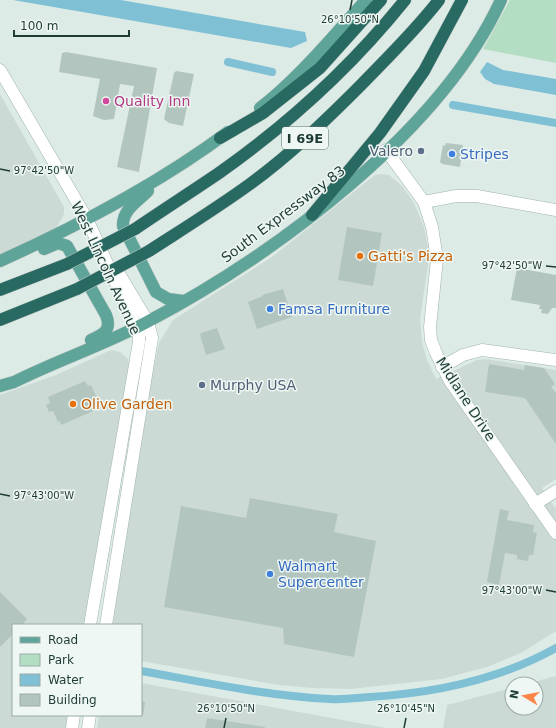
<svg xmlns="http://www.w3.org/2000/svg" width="556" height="728" viewBox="0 0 556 728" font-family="'DejaVu Sans',sans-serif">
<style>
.built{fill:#ccdad5}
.green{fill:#b4dec3}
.water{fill:#80c0d5}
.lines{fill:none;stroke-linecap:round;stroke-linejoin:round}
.canal{stroke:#80c0d5;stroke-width:8}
.building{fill:#b3c5bf}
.minor-casing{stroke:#a0b3ae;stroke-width:13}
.major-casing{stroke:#c0c8c7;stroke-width:13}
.highway-casing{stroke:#c0c8c7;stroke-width:13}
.minor{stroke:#fff;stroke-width:12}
.major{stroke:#5ea498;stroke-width:12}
.highway{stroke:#286962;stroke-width:12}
.highway-bridge-casing{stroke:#c0c8c7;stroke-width:13;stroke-linecap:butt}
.highway-bridge{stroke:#286962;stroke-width:12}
.ticks{fill:none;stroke:#1e3b36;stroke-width:1.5}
.hotel-dot{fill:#d1479c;stroke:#eef7f3;stroke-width:1.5}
.service-dot{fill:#5c6f8a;stroke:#eef7f3;stroke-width:1.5}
.shop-dot{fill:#3f7fe0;stroke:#eef7f3;stroke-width:1.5}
.food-dot{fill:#e8710a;stroke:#eef7f3;stroke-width:1.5}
.labels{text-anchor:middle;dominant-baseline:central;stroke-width:3;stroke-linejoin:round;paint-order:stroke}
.shield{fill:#eef7f3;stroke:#5c736f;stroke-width:1}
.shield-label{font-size:13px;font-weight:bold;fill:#1e3b36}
.hotel-label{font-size:14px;fill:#b23c85;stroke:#eef7f3;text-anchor:start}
.service-label{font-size:14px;fill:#4e5e75;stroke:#eef7f3;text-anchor:end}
.shop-label{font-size:14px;fill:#366cbe;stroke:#eef7f3;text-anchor:start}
.street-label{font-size:14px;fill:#1e3b36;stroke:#eef7f3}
.food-label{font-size:14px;fill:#c56008;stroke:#eef7f3;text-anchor:start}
.ticks-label{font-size:10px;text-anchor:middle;fill:#1e3b36;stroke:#eef7f3;stroke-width:3;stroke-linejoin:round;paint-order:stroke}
</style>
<rect width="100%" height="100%" fill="#ddebe6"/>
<g class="built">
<path d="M0,94L64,207V214L57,227L51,231L0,254Z"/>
<path d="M380,174L389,175L402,186L414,203L424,227L428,248V265L420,319L422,342L427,360L436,379L477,360L485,359L556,370V479L542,488L556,509V631L521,653L487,667L442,679L350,689L312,688L279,685L141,661V625H111L150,386L159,343L173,320L272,257L375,175Z"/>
<path d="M111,350L120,352L128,359L129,364L84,625H13V715H68L66,728H0V395L56,375Z"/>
<path d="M556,676V728H443L447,705L512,688V708H536V684H526Z"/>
<path d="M141,683L386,728H97L99,715H141Z"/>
</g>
<path class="green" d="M510,0H556V63L483,49Z"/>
<g class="water">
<path d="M13,0H121L305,32L307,41L291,48Z"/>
<path d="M487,62L503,70L556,79V95L494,84L485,79L480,72Z"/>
</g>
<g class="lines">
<g class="canal">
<path d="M228,62L272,72"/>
<path d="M453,105L556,123"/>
<path d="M141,671C204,682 267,696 330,699C343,700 357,698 370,697C434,693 499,680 556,648"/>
</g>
</g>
<g class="building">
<path d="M66,52L157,68L139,172L117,167L134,86L120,84L114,119L104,120L93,116L100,79L59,72L62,53Z"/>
<path d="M176,71L194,74L183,126L169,123L164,119L174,73Z"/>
<path d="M446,143L463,145L460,167L442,164L440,162L443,145L445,146Z"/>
<path d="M347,227L382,233L373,286L338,280Z"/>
<path d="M517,268L556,275V308H552L548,314L541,313L542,309H539L540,305L511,300Z"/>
<path d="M283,289L292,317L257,329L248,302L263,296L262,295Z"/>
<path d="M217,328L225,349L206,355L200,335L201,333Z"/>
<path d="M489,364L524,370L525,365L544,368L555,384L551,387L556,393V444L525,398L485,392Z"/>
<path d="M85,381L88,386L91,385L99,403L96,404L98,409L61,425L60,421L58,422L53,411L49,412L46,405L50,403L48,397Z"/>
<path d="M250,498L338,514L334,532L376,541L354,657L284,644L283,628L164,607L181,506L246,518Z"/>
<path d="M500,509L509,511L507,520L534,525L533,532L537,533L533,555H529L528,561L517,559V555L505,553L499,585L487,582Z"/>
<path d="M0,592L27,619L22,625H13V634L0,647Z"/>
<path d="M141,701L145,702L143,716L141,715Z"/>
<path d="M207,718L265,727V728H205Z"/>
</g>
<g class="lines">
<defs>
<g id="minor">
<path d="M0,70L87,219L139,334V342L90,625"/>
<path d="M386,150L424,202L432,227L437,259L430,327L431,340L436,353L450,381L556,533"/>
<path d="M424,202L456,196H477L556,210"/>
<path d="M442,367L463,355L482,350L556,360"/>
<path d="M535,504L556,491"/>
<path d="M106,625L152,338L148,322L118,272"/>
<path d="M72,728L74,715"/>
<path d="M88,728L90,715"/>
</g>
<g id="major">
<path d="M260,108C298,79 334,35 366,0"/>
<path d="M148,191C138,201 122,210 123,226L156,292L168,299L184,301"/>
<path d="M44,249L58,243L67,246L106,315C112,330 104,334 91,340"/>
<path d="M0,261C80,225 158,184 228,132"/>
<path d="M0,386L14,382C58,360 104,345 147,322C274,255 440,133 501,0"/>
</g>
<g id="highway">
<path d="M220,138L263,113L320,68L381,0"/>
<path d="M312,215L380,133L424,71L462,0"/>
<path d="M135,229C163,210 191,192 219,173C287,125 352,66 405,0"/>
<path d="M149,251C183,229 217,208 250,184C290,155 326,120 361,85C388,57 415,31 439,0"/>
<path d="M0,290L67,264"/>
<path d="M0,320L77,289"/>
</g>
</defs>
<use href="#minor" class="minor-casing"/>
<use href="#major" class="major-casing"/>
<use href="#highway" class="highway-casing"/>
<use href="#minor" class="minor"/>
<use href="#major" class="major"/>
<use href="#highway" class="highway"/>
<defs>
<g id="highway-bridge">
<path d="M67,264L135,229"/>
<path d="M77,289L149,251"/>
</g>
</defs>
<use href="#highway-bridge" class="highway-bridge-casing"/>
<use href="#highway-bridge" class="highway-bridge"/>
</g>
<path class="ticks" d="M350,10L352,0M0,169L10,171M546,266L556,267M0,494L10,496M546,590L556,592M224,728L226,718M404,728L406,718"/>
<circle class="hotel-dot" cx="106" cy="101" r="4"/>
<g class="service-dot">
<circle cx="421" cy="151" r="4"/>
<circle cx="202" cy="385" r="4"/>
</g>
<g class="shop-dot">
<circle cx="452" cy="154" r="4"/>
<circle cx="270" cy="309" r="4"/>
<circle cx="270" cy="574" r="4"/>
</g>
<g class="food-dot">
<circle cx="360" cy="256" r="4"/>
<circle cx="73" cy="404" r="4"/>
</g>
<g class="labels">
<rect class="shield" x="282" y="127" width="46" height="22" rx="3"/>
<g class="shield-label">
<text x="305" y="138">I 69E</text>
</g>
<g class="hotel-label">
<text x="114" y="101">Quality Inn</text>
</g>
<g class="service-label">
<text x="413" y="151">Valero</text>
<text x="210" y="385" text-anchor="start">Murphy USA</text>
</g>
<g class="shop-label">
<text x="460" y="154">Stripes</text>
<text x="278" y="309">Famsa Furniture</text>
<text x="278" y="566">Walmart<tspan x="278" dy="16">Supercenter</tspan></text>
</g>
<g class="street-label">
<text transform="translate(283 214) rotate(-37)">South Expressway 83</text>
<text transform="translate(106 268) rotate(65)">West Lincoln Avenue</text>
<text transform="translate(466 399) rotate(57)">Midlane Drive</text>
</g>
<g class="food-label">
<text x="368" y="256">Gatti's Pizza</text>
<text x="81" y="404">Olive Garden</text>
</g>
</g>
<g class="ticks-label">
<text x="350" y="23">26°10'50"N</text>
<text x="44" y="174">97°42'50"W</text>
<text x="512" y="269">97°42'50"W</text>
<text x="44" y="499">97°43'00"W</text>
<text x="512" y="594">97°43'00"W</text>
<text x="226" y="712">26°10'50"N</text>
<text x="406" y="712">26°10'45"N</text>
</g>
<rect x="12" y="624" width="130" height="92" fill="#eef7f3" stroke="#9baca7"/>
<rect x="20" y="637" width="20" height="6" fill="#5ea498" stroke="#9baca7"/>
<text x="48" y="644" font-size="12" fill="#1e3b36">Road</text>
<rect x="20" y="654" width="20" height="12" fill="#b4dec3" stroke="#9baca7"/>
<text x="48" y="664" font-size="12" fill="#1e3b36">Park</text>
<rect x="20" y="674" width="20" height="12" fill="#80c0d5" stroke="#9baca7"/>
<text x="48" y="684" font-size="12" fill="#1e3b36">Water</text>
<rect x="20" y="694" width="20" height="12" fill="#b3c5bf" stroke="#9baca7"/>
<text x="48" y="704" font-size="12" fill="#1e3b36">Building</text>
<g transform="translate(524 696) rotate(280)"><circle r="19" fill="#eef7f3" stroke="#9baca7"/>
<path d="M0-3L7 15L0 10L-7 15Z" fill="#fc8649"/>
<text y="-6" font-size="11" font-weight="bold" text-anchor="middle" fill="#1e3b36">N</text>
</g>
<path d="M14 30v6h115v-6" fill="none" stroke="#1e3b36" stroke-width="2"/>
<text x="20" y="30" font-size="12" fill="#1e3b36" stroke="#eef7f3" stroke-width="3" paint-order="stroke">100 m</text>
</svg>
